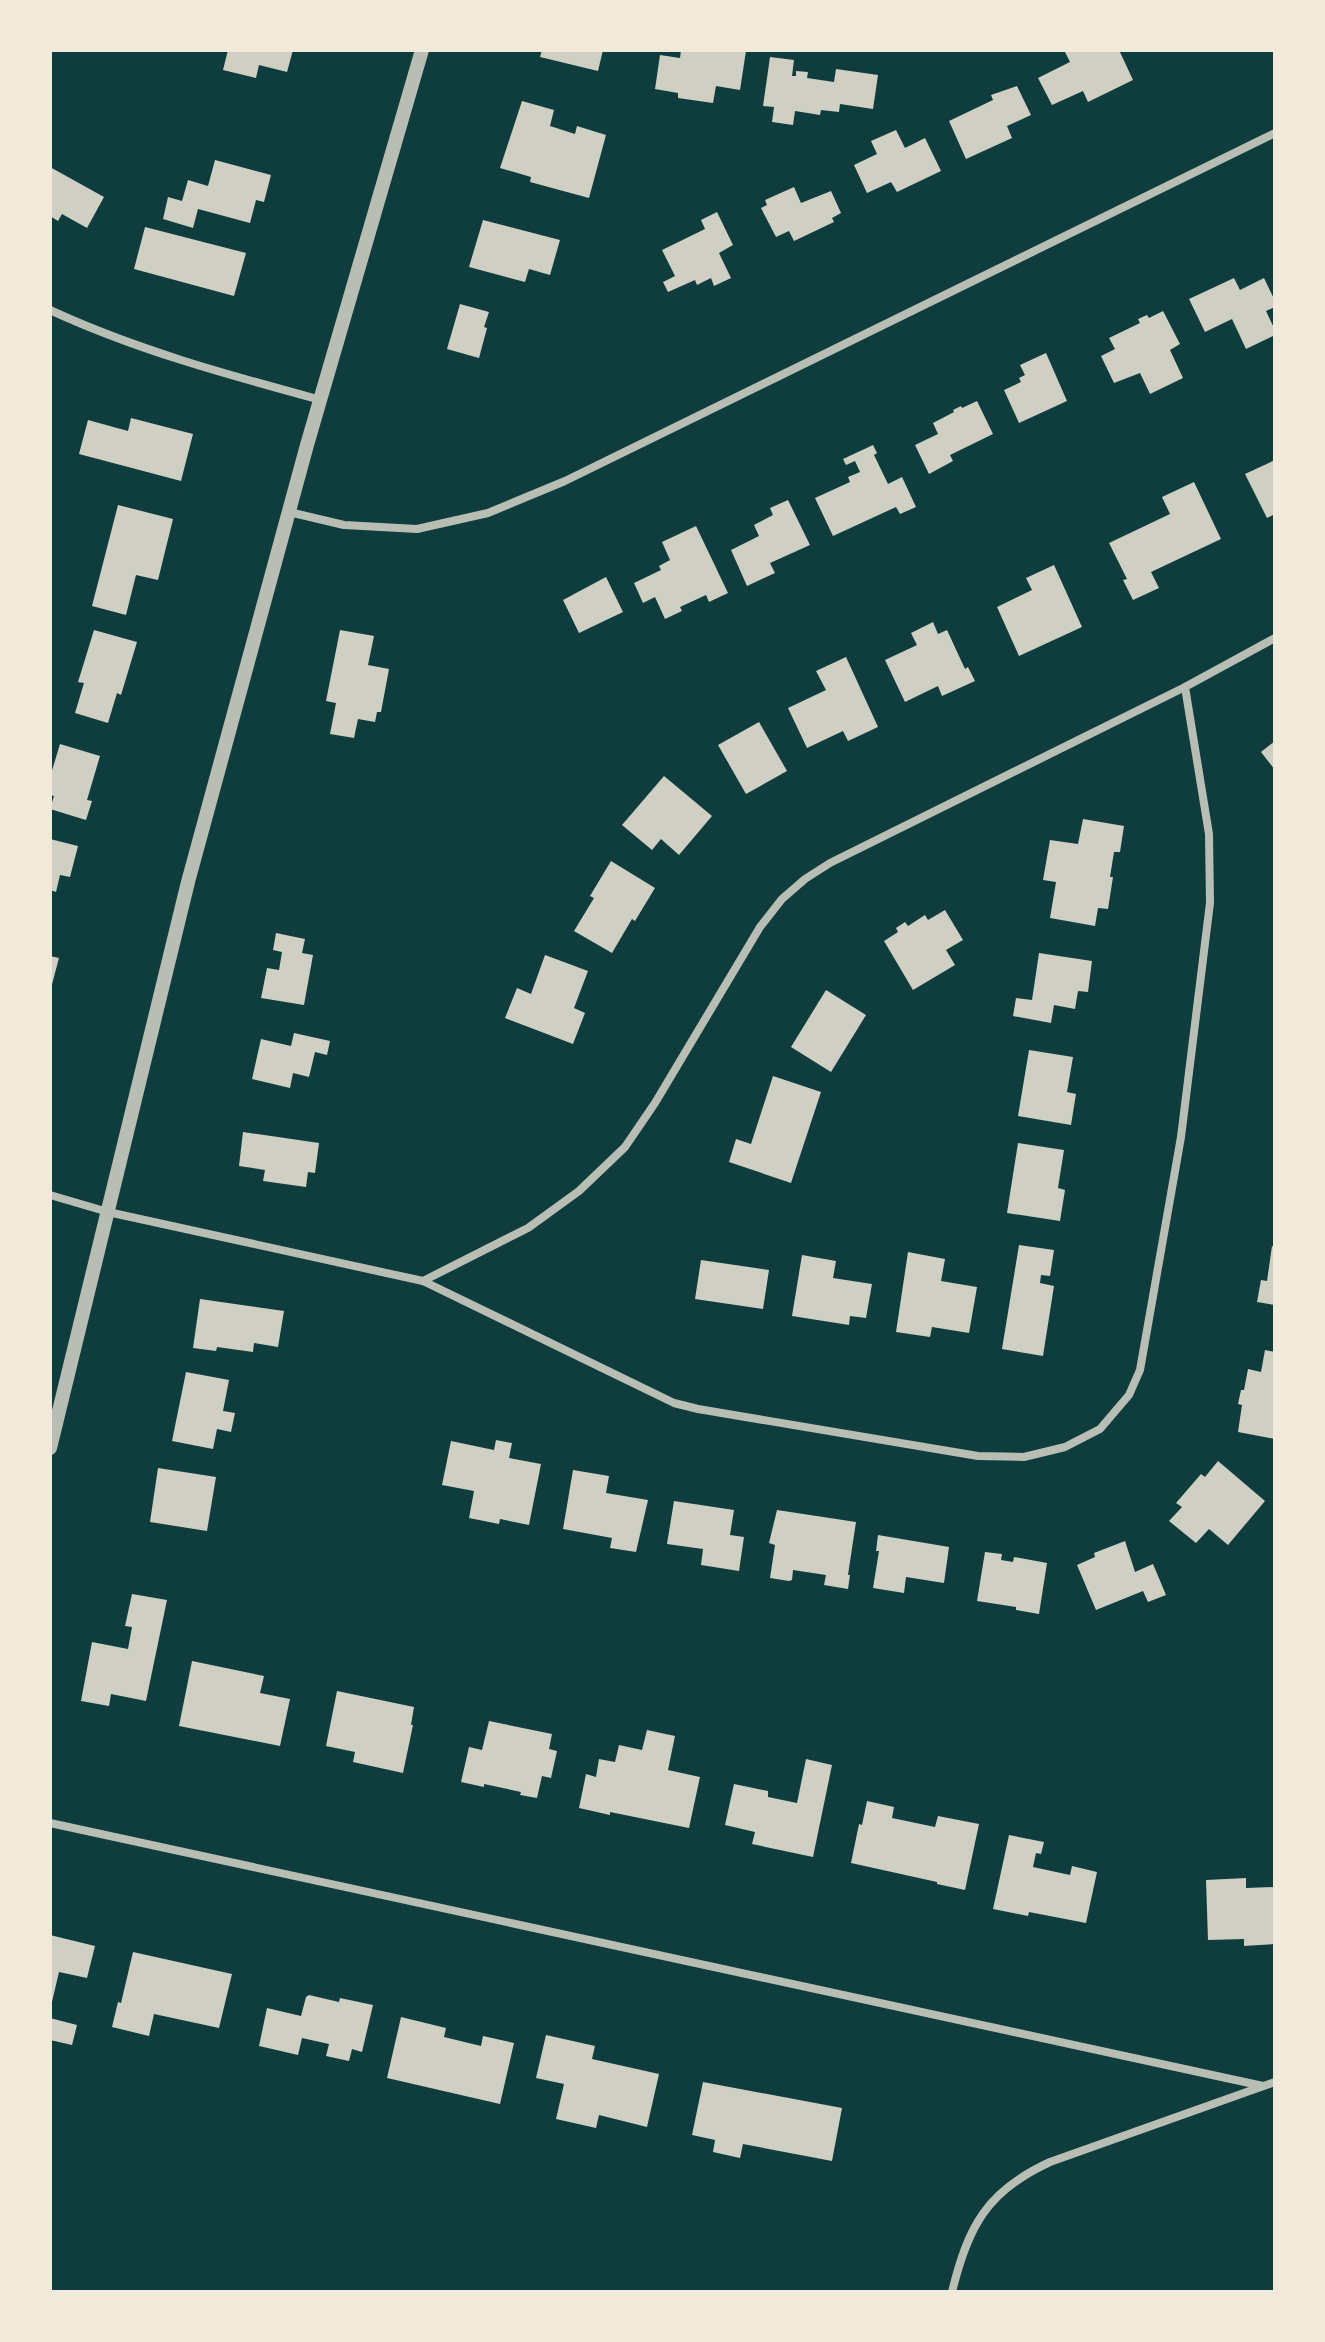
<svg xmlns="http://www.w3.org/2000/svg" width="1325" height="2342" viewBox="0 0 1325 2342" font-family="Merriweather,serif">
<style>
.building{fill:#cfcfc3}
.lines{fill:none;stroke-linecap:round;stroke-linejoin:round}
.minor{stroke:#b8beb3;stroke-width:8}
.tertiary{stroke:#b8beb3;stroke-width:14}
</style>
<rect width="100%" height="100%" fill="#0f3d3e"/>
<g class="building">
<path d="M228,50H293L287,72L259,65L256,78L223,70Z"/>
<path d="M542,50H603L598,71L540,57Z"/>
<path d="M681,50L746,51L740,90L716,86L713,103L678,98V93L655,89L660,55L680,58Z"/>
<path d="M1064,50H1119L1133,80L1088,102L1083,91L1052,105L1038,78L1070,62Z"/>
<path d="M770,57L794,60L792,76H796V71L808,72L807,78L834,82L836,69L878,75L873,109L840,104L839,112L821,110L820,115L795,111L793,125L772,122L774,107L763,106Z"/>
<path d="M1017,86L1031,115L1007,126L1012,138L966,159L949,121L993,100L991,95Z"/>
<path d="M522,101L554,110L550,126L575,134L577,126L606,135L589,198L530,182L531,177L500,168Z"/>
<path d="M896,130L905,148L925,138L941,171L897,192L891,182L867,193L854,165L877,154L871,141Z"/>
<path d="M215,160L271,175L264,202L256,200L250,223L198,209L193,228L163,219L168,197L182,201L188,180L208,186Z"/>
<path d="M50,167L104,197L87,228L62,214L58,221L50,216Z"/>
<path d="M794,187L801,203L831,191L841,213L832,218L834,222L794,241L789,231L776,237L761,208L767,205L765,200Z"/>
<path d="M717,212L733,245L719,253L731,278L714,286L711,278L697,285L695,280L668,292L663,282L675,276L662,250L705,229L701,220Z"/>
<path d="M483,220L560,240L550,275L529,269L525,282L469,267Z"/>
<path d="M145,227L246,253L234,296L134,269Z"/>
<path d="M1234,278L1240,290L1264,278L1275,301V307L1266,311L1275,330V335L1246,349L1232,319L1205,332L1189,299Z"/>
<path d="M460,304L489,312L484,327L487,328L479,358L447,349Z"/>
<path d="M1163,311L1180,344L1170,350L1183,378L1150,394L1140,373L1114,383L1101,356L1115,349L1109,338L1140,323L1138,319L1147,315L1149,318Z"/>
<path d="M1046,353L1067,401L1019,423L1004,390L1021,382L1019,378L1025,375L1020,365Z"/>
<path d="M977,401L993,434L950,455L953,461L929,474L915,445L938,434L933,423L954,412L953,410L961,406L962,408Z"/>
<path d="M131,418L193,434L181,481L79,454L88,420L128,431Z"/>
<path d="M873,445L877,453L874,455L888,484L902,477L916,507L900,514L896,507L833,536L815,498L850,482L848,477L860,472L855,461L846,465L843,459Z"/>
<path d="M1275,460V514L1267,518L1245,474Z"/>
<path d="M1194,482L1221,539L1151,572L1159,588L1133,600L1123,580L1127,579L1109,543L1170,514L1162,497Z"/>
<path d="M788,500L810,545L770,563L775,573L747,586L731,550L759,536L754,525L773,515L770,508Z"/>
<path d="M118,505L173,519L158,580L136,575L126,615L92,606Z"/>
<path d="M696,526L728,593L709,602L706,595L680,607L682,611L665,619L655,597L643,603L634,583L661,570L659,566L670,560L662,542Z"/>
<path d="M1054,565L1082,627L1019,656L997,607L1032,590L1026,578Z"/>
<path d="M606,577L623,612L579,633L563,600Z"/>
<path d="M933,622L938,634L947,630L965,669L968,667L975,681L942,696L938,686L905,702L885,660L917,645L911,633Z"/>
<path d="M94,630L137,642L121,695L117,693L108,723L75,713L84,683L78,682Z"/>
<path d="M340,630L374,636L368,665L389,669L381,712H377L375,722L358,719L354,738L330,734L336,703L326,701Z"/>
<path d="M846,657L878,727L848,741L843,731L807,748L788,708L826,690L816,671Z"/>
<path d="M759,722L787,771L746,794L718,745Z"/>
<path d="M1275,741V770L1261,752Z"/>
<path d="M60,744L100,756L87,800L92,801L86,820L50,809L54,796L50,795V777Z"/>
<path d="M664,776L712,816L679,855L661,839L652,850L622,825Z"/>
<path d="M1083,819L1124,826L1120,852H1114L1110,877H1113L1108,909L1098,908L1095,926L1050,918L1056,882L1043,880L1050,840L1078,844Z"/>
<path d="M50,839L78,846L70,877L60,875L56,892L50,890Z"/>
<path d="M611,861L655,888L635,921L632,919L612,953L574,931L594,898L590,896Z"/>
<path d="M945,910L963,940L946,950L955,965L913,990L884,941L898,932L896,928L905,922L908,926L925,915L928,920Z"/>
<path d="M276,933L305,939L302,953L313,955L304,1005L261,998L267,968L279,970L282,952L273,950Z"/>
<path d="M1039,953L1092,961L1088,992L1078,991L1075,1009L1054,1005L1051,1023L1013,1016L1016,998L1032,1000Z"/>
<path d="M545,955L588,971L574,1008L585,1013L573,1044L505,1018L517,988L531,994Z"/>
<path d="M50,956L59,958L51,988H50Z"/>
<path d="M826,990L866,1015L831,1072L791,1047Z"/>
<path d="M294,1033L330,1041L327,1055L315,1052L309,1077L293,1073L290,1088L252,1079L261,1039L291,1046Z"/>
<path d="M1029,1050L1073,1057L1067,1092L1076,1094L1071,1125L1018,1116Z"/>
<path d="M773,1076L821,1092L791,1183L729,1162L736,1139L751,1144Z"/>
<path d="M243,1132L319,1143L315,1173L308,1172L306,1187L263,1181L265,1170L239,1166Z"/>
<path d="M1018,1143L1064,1150L1058,1188L1065,1190L1060,1221L1007,1213Z"/>
<path d="M1019,1245L1054,1250L1050,1276L1041,1275L1040,1283L1054,1286L1043,1356L1002,1349Z"/>
<path d="M1272,1246L1275,1247V1305L1257,1302L1261,1280L1267,1281Z"/>
<path d="M908,1252L945,1259L941,1281L977,1287L969,1333L932,1327L930,1337L896,1332Z"/>
<path d="M802,1255L836,1261L833,1278L872,1284L866,1318L850,1316L849,1325L792,1316Z"/>
<path d="M701,1260L769,1270L763,1309L695,1299Z"/>
<path d="M200,1299L284,1311L278,1347L254,1343L253,1352L217,1347L216,1351L193,1348Z"/>
<path d="M1265,1350L1275,1352V1439L1238,1432L1242,1405L1238,1404L1241,1390H1244L1248,1369L1261,1372Z"/>
<path d="M186,1372L229,1380L223,1411L235,1413L231,1432L217,1429L213,1449L172,1441Z"/>
<path d="M496,1440L512,1443L509,1458L541,1464L529,1525L500,1519L499,1524L469,1518L474,1491L442,1485L451,1441L494,1450Z"/>
<path d="M1218,1461L1265,1501L1228,1545L1209,1529L1196,1543L1169,1521L1182,1507L1176,1503L1201,1474L1205,1477Z"/>
<path d="M158,1468L216,1477L207,1531L150,1522Z"/>
<path d="M573,1470L609,1476L606,1493L648,1500L636,1552L610,1548L612,1538L563,1529Z"/>
<path d="M674,1501L734,1510L730,1535L744,1537L739,1571L701,1565L703,1549L667,1544Z"/>
<path d="M777,1510L856,1522L848,1575H850L848,1589L824,1585L826,1575L793,1570L792,1580L789,1581L770,1578L775,1545L769,1543Z"/>
<path d="M878,1535L949,1547L944,1583L906,1577L904,1593L873,1588L879,1551H876Z"/>
<path d="M1125,1541L1135,1572L1153,1564L1166,1595L1148,1602L1143,1591L1096,1610L1077,1565L1095,1557L1094,1553Z"/>
<path d="M985,1552L1002,1554L1001,1560L1013,1562L1014,1557L1047,1563L1039,1614L1016,1610V1607L977,1601Z"/>
<path d="M132,1594L167,1600L146,1701L111,1694L109,1706L81,1701L92,1642L128,1649L132,1627L125,1626Z"/>
<path d="M192,1661L264,1676L260,1693L290,1699L280,1746L179,1726Z"/>
<path d="M337,1691L414,1707L411,1725H413L403,1773L353,1762L355,1752L326,1746Z"/>
<path d="M489,1721L552,1734L549,1749L557,1751L551,1778L542,1776L537,1798L520,1795L521,1792L484,1784V1787L461,1782L469,1747L482,1750Z"/>
<path d="M647,1730L675,1736L668,1770L700,1777L689,1828L610,1812V1815L579,1808L586,1774L596,1777L599,1759L615,1762L619,1745L642,1750Z"/>
<path d="M806,1759L832,1765L813,1857L752,1844L755,1832L725,1825L734,1784L768,1791V1797L797,1803Z"/>
<path d="M867,1801L894,1807L892,1818L935,1827L938,1816L979,1824L965,1890L937,1884V1882L851,1863L859,1824L862,1825Z"/>
<path d="M1009,1835L1044,1842L1041,1854L1036,1853L1033,1867L1070,1875L1072,1866L1097,1872L1086,1923L1029,1912L1028,1916L993,1909Z"/>
<path d="M1246,1878V1888L1275,1887V1944L1244,1946V1939L1208,1940L1206,1880Z"/>
<path d="M50,1935L95,1946L87,1978L59,1972L51,2006Z"/>
<path d="M133,1952L232,1974L219,2028L154,2014L149,2036L112,2027L118,2002L121,2003Z"/>
<path d="M309,1995L339,2002L340,1998L373,2005L362,2052L352,2049L349,2061L326,2056L329,2044L302,2038L298,2055L259,2046L267,2008L301,2016L306,1997Z"/>
<path d="M401,2017L446,2028L444,2037L481,2046L483,2036L514,2043L500,2104L387,2078Z"/>
<path d="M50,2018L77,2025L72,2045L50,2040Z"/>
<path d="M546,2035L595,2046L592,2059L659,2074L647,2127L599,2115L596,2128L556,2119L564,2084L536,2078Z"/>
<path d="M703,2082L842,2108L832,2161L743,2144L740,2158L713,2152L715,2140L692,2135Z"/>
</g>
<g class="lines">
<g class="minor">
<path d="M50,310C136,350 229,375 321,400"/>
<path d="M289,512L344,525L417,529L488,513L565,481L1275,133"/>
<path d="M50,1195L108,1212L423,1281L674,1403L698,1409L978,1456L1024,1457L1065,1447L1100,1429L1129,1395L1140,1370L1181,1137L1210,903L1209,834L1185,687L1275,638"/>
<path d="M423,1281L528,1228L579,1191L625,1147L655,1103L760,927L782,899L805,879L830,863L1185,687"/>
<path d="M50,1823L1263,2086"/>
<path d="M952,2292C968,2226 987,2191 1050,2162L1275,2082"/>
</g>
<path class="tertiary" d="M50,1448L188,882L307,445L422,50"/>
</g>
<rect width="1325" height="2342" fill="none" stroke="#f1e9da" stroke-width="104"/>
</svg>
